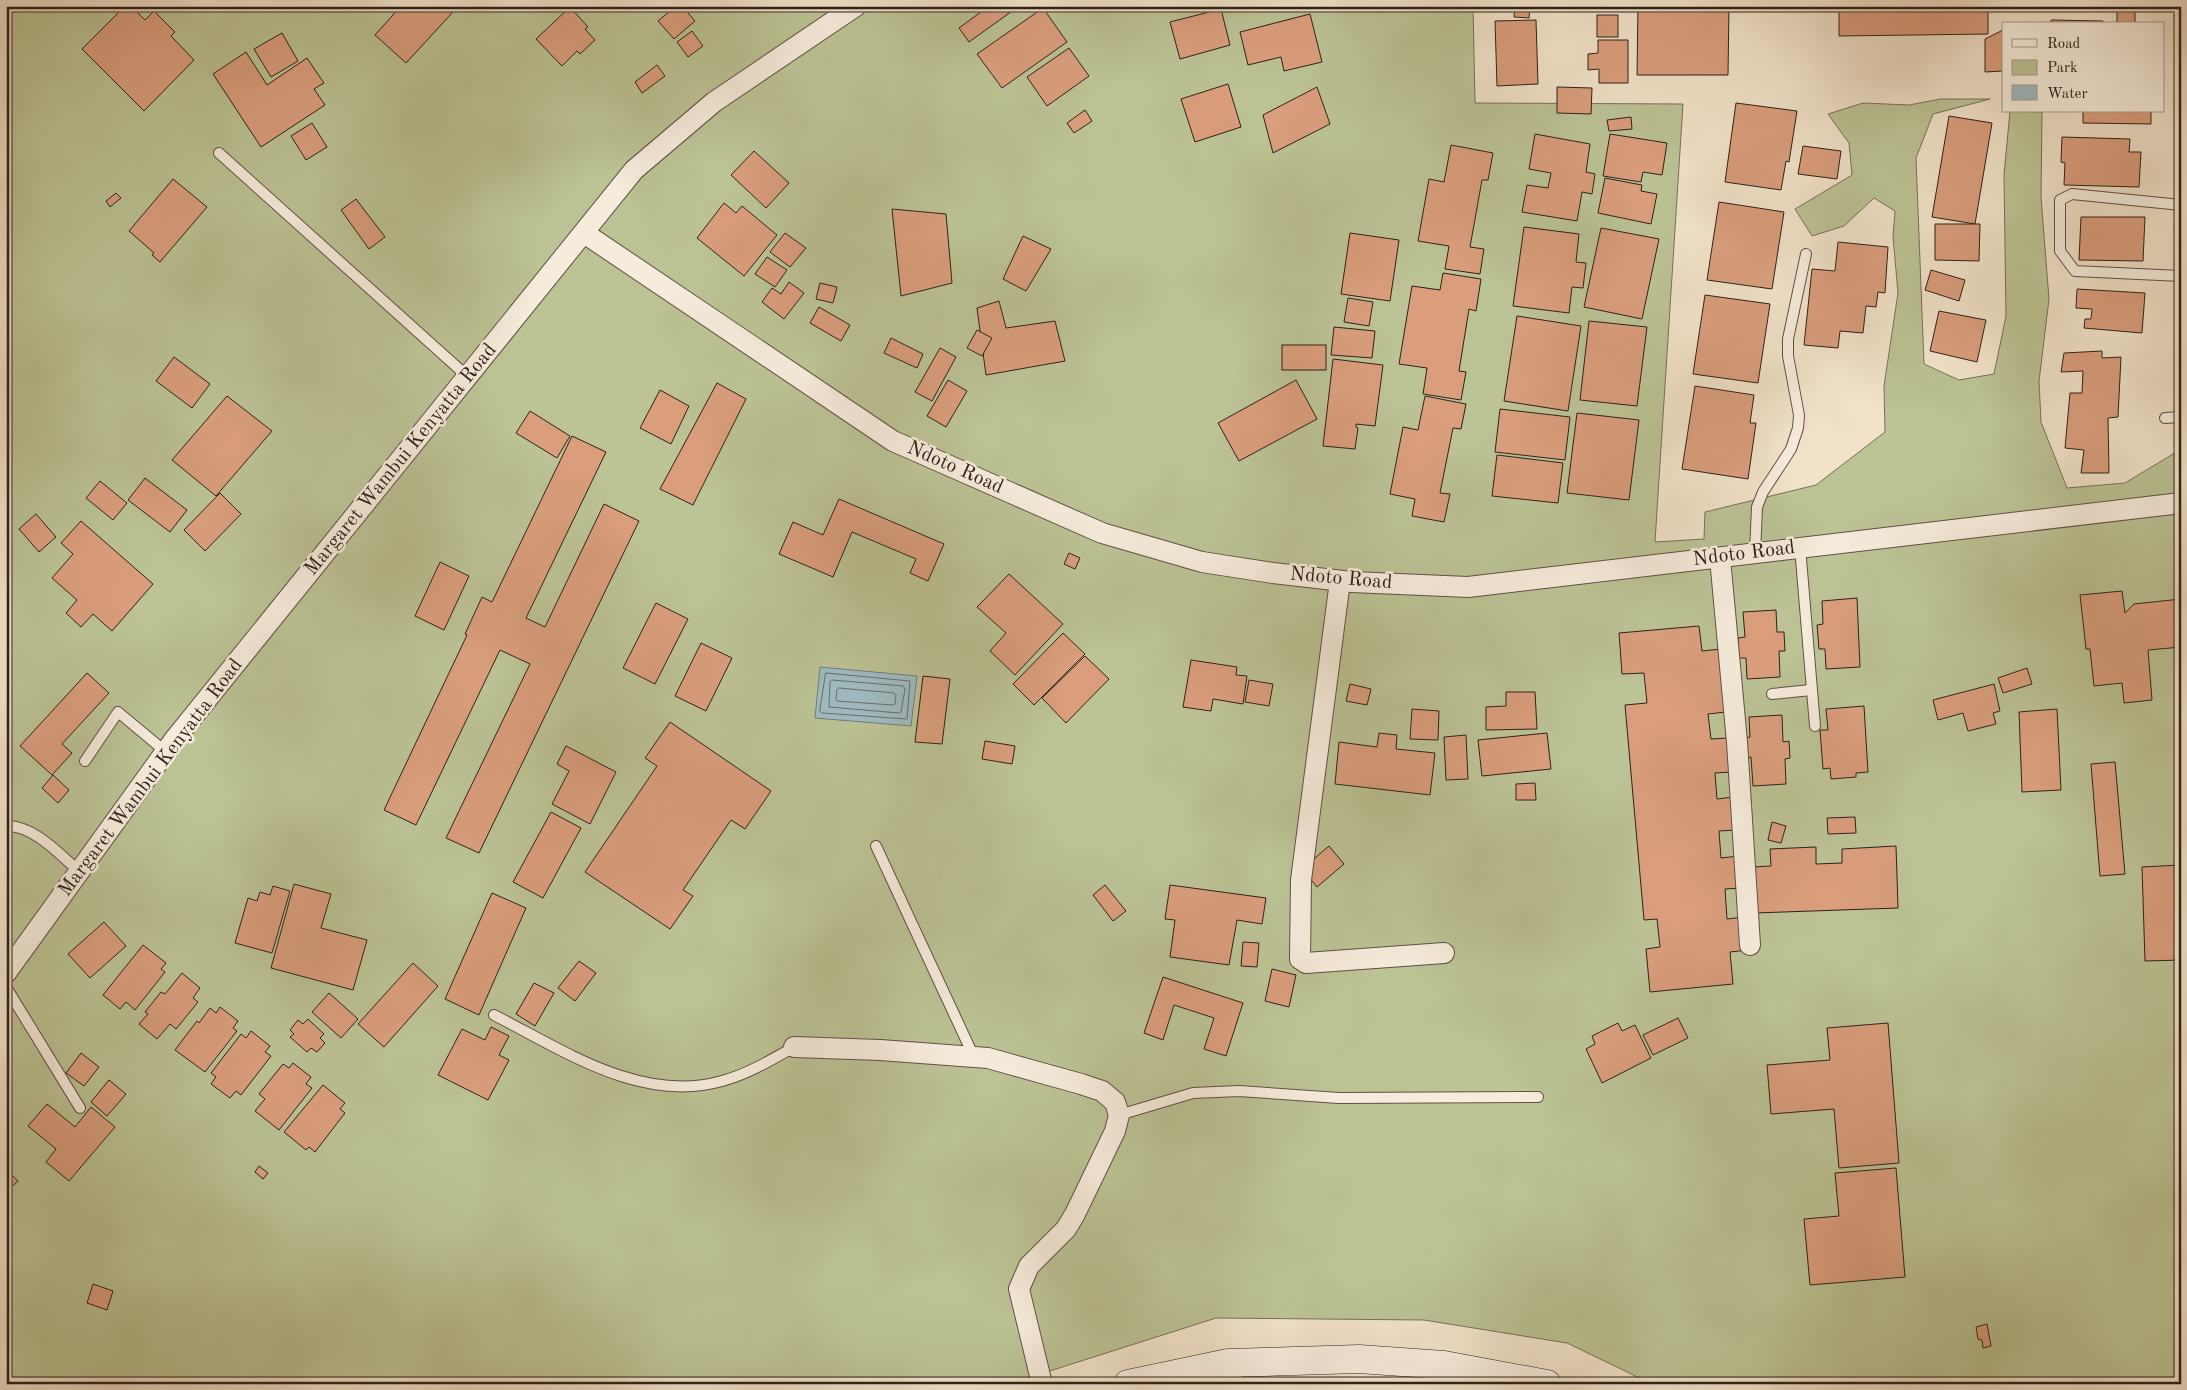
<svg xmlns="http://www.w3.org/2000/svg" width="2187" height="1390" viewBox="0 0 2187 1390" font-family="'Old Standard TT',serif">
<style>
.green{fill:#bcc395;stroke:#767258}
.water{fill:#9fbbc1;stroke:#727d7e}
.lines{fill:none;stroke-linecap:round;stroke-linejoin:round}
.shore{stroke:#676e6e;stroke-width:1}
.building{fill:#da9e7d;stroke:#2f201a}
.lane-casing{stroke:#605046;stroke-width:12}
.street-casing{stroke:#605046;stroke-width:22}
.secondary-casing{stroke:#2f201a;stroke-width:29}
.lane{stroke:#f6ecdc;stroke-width:10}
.street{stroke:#f6ecdc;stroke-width:20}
.secondary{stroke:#f6ecdc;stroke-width:28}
.labels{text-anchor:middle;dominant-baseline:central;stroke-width:5;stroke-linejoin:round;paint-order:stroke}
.street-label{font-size:20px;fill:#2f201a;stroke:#f6ecdc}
</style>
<rect width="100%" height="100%" fill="#f1e2c9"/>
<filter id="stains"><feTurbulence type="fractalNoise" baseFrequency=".004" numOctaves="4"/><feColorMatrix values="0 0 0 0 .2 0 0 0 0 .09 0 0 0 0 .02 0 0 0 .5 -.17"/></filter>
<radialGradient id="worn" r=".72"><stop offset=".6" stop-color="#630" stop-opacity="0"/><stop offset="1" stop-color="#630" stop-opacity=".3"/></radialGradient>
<path class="green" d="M6,6H1473L1475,103L1683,104L1655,542L1704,539L1705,512L1816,485L1885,432L1884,386L1898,293L1893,237L1895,211L1874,198L1844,226L1812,236L1795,209L1852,175L1849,143L1828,114L1863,103L1909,105L1941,99H1990L1933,114L1916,158L1924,364L1959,380L1994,374L2006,316L2004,175L2010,111L2042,112L2041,197L2049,299L2039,381L2041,422L2067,488L2125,483L2173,454L2181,455V1384H1652L1567,1343L1424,1320L1216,1318L1009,1384H6Z"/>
<path class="water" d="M820,667L917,676L911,726L815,718Z"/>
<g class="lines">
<g class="shore">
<path d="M826,673L910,681L907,719L822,713L820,711Z"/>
<path d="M832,680L903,686L905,689L901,712L899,713L829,707L830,682Z"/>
<path d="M839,688L894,693L896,695L895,704L892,705L837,701L836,699L837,690Z"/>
</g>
</g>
<g class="building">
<path d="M125,6H131L145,20L154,11L175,32L171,36L194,60L144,111L82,49Z"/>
<path d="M401,6H447L453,12L406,63L375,35Z"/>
<path d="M676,6H682L695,21L674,39L658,21Z"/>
<path d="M989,6H1019L969,42L959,28Z"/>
<path d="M1515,6H1530L1529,18L1514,17Z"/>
<path d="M1638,6H1729L1728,75H1637Z"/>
<path d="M1839,6H1988V34L1839,36Z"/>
<rect x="2117" y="6" width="18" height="18"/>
<path d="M570,7L588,27L585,29L595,40L580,54L577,51L562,66L536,39Z"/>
<path d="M1043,8L1067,42L1002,88L977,54Z"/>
<path d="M1221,9L1230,45L1180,59L1170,22Z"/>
<path d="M1310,14L1322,62L1284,71L1281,57L1248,65L1240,32Z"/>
<rect x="1597" y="15" width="21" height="22"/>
<path d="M1536,20L1538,84L1497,86L1495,21Z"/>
<path d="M2051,20L2103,21V24H2051Z"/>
<path d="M2003,30V71L1985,72V39Z"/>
<path d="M692,31L703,46L688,57L677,42Z"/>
<path d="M282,33L298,61L271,77L254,49Z"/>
<path d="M1598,40H1628V83H1599V69L1588,70V54L1598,53Z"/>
<path d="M1069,48L1089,76L1047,106L1027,77Z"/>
<path d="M246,52L267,85L307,58L324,83L314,89L325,105L261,147L213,74Z"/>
<path d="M657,65L665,76L642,93L635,82Z"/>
<path d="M1228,84L1241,127L1195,142L1181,99Z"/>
<path d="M1317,87L1330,124L1273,153L1263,115Z"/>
<path d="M1557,87L1592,88L1591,114L1557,113Z"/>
<path d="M1736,103L1797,111L1789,162L1786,161L1781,190L1725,182Z"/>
<path d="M1085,110L1092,121L1074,133L1067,123Z"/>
<path d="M2083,111H2151V124L2083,123Z"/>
<path d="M1949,116L1992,123L1975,224L1932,217Z"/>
<path d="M1631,117L1632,129L1609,131L1607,120Z"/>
<path d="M312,123L327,147L306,160L291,136Z"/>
<path d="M1535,134L1590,144L1586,172L1595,174L1592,194L1582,192L1577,221L1522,212L1527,185L1548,188L1551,173L1529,169Z"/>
<path d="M1610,134L1667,143L1662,175L1643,172L1641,182L1603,176Z"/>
<path d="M2062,137L2130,139L2129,152H2141L2139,187L2064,185L2065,163L2061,162Z"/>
<path d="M1451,145L1493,153L1488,180H1482L1470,247L1484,249L1480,274L1445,269L1449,246L1418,241L1429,179L1444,182Z"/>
<path d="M1803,146L1841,151L1837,179L1798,174Z"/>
<path d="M754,151L789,183L766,208L731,175Z"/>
<path d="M1605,178L1642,185L1641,191L1657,194L1651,224L1598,213Z"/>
<path d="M173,179L207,207L160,262L152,255L154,253L129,231Z"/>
<path d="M116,193L121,198L110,207L106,201Z"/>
<path d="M356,199L385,237L369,249L341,210Z"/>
<path d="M1719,202L1784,212L1772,289L1707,280Z"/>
<path d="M724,203L736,213L742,206L777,235L744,276L697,238Z"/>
<path d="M892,209L946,214L952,283L901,296Z"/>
<path d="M2081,217H2145L2143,261L2079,260Z"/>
<path d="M1935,224H1980L1979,261L1935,260Z"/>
<path d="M1524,227L1579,234L1576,262L1586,263L1583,288L1572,287L1569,313L1513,306Z"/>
<path d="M1601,228L1659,239L1642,319L1584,307Z"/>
<path d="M785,233L806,248L790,267L770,252Z"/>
<path d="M1350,233L1399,240L1390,301L1341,294Z"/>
<path d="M1023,236L1051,249L1026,291L1003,279Z"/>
<path d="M1838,242L1888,247L1885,293L1878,292L1876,307L1866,306L1863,333L1840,331L1838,348L1804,345L1812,269L1835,271Z"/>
<path d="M767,257L787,270L775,287L755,274Z"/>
<path d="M1931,270L1965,280L1959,301L1925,290Z"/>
<path d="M1443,273L1481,279L1476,311L1469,309L1459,371L1466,372L1461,400L1423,394L1427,368L1399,364L1412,286L1440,290Z"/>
<path d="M789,282L804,293L784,319L762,302L772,288L781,294Z"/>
<path d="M820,283L837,287L833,303L816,299Z"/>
<path d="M2077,289L2145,293L2142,333L2084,328L2085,319H2091L2092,309L2076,308Z"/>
<path d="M1705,295L1770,304L1758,383L1693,374Z"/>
<path d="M1348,298L1373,302L1369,326L1344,322Z"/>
<path d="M999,301L1006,328L1055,321L1065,361L986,375L977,308Z"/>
<path d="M819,307L850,325L841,341L810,323Z"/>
<path d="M1939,311L1986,320L1977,362L1930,351Z"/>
<path d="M1517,316L1581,326L1568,411L1504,401Z"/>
<path d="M1589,321L1647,327L1637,406L1580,400Z"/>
<path d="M1334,327L1375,331L1372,358L1331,355Z"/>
<path d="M977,330L992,338L982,356L967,348Z"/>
<path d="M891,338L923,354L917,368L884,353Z"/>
<rect x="1282" y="345" width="44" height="25"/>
<path d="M940,348L956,357L932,401L915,392Z"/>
<path d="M2102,351V358L2121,357L2118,417L2108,418L2109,473H2081L2084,450L2065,448L2070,393H2082L2083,371L2061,372L2064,353Z"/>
<path d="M174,357L210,384L192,408L156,381Z"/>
<path d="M1333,359L1383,365L1375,426L1356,424V427L1358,428L1355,449L1323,446Z"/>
<path d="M948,380L967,391L946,427L927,416Z"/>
<path d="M1296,380L1317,419L1239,461L1218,423Z"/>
<path d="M717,383L746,399L693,505L660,489Z"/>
<path d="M1695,386L1754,395L1750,423H1756L1748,479L1682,469Z"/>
<path d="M660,390L689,406L671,444L640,428Z"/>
<path d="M227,396L272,431L216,496L172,460Z"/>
<path d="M1425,396L1466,404L1461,429L1453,428L1440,493L1450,494L1444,522L1412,516L1415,499L1390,494L1403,427L1418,430Z"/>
<path d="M1500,409L1570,417L1565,460L1495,452Z"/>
<path d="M530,411L570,436L557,458L516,433Z"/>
<path d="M1577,413L1639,420L1629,500L1567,493Z"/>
<path d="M572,436L606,452L526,618L545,627L604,504L639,521L479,853L446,838L530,664L500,650L416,825L384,810L467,635L465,634L482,597L492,602Z"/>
<path d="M1497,455L1563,463L1558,503L1492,496Z"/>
<path d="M145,478L187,510L170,532L128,500Z"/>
<path d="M100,481L127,503L113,520L86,498Z"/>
<path d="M220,493L241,514L205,551L184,530Z"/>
<path d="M839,499L944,544L928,581L910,573L916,559L852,532L833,577L779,554L793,522L823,535Z"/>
<path d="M36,514L56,537L39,552L19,529Z"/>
<path d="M81,521L153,584L112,631L93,614L81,627L66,613L77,600L52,578L73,554L61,543Z"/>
<path d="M1069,553L1080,558L1075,569L1064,564Z"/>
<path d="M440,562L469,576L444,630L415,616Z"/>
<path d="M1009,574L1063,624L1015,675L990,651L1006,633L977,607Z"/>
<path d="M2122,591L2125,613L2134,604L2181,599V647L2148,650L2152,700L2124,703L2122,683L2094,686L2090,649H2086L2080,595Z"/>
<path d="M1857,598L1860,667L1826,669L1825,649H1819L1817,625L1823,624L1822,601Z"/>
<path d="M656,603L688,619L655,684L623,668Z"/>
<path d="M1776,610L1777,632H1784L1785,651H1779L1780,677L1747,679L1746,658H1739L1738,638L1745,637L1743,612Z"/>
<path d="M1699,626L1702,651L1721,649L1726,712L1708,714L1711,739L1728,738L1731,772L1715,773L1717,799L1733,797L1736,830L1719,831L1721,858L1739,856L1741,888L1725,889L1727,919L1744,917L1747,950L1730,952L1733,984L1650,992L1646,949L1660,947L1657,919L1644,920L1625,705L1647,703L1644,673L1622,674L1619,633Z"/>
<path d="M1063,633L1085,654L1034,705L1013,684Z"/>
<path d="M701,643L732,658L706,711L675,696Z"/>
<path d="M1085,656L1109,679L1066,723L1042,698Z"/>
<path d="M1191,660L1237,667L1236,675L1247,676L1243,704L1213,699L1211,711L1183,707Z"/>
<path d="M2027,668L2032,684L2003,693L1998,678Z"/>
<path d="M87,673L109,693L62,744L72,753L52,775L20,746Z"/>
<path d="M923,676L950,679L942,744L915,742Z"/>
<path d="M1249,680L1273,684L1269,706L1245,702Z"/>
<path d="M1350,684L1371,689L1367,705L1346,701Z"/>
<path d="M1994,684L2000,711L1993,713L1996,724L1968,731L1963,713L1938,720L1933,700Z"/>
<path d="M1506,692H1535L1537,729L1486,730V707L1506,706Z"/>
<path d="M1864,706L1868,772L1856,773V777L1831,779L1830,768L1823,769L1820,730H1828L1826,709Z"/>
<path d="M1412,709L1439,711L1438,740L1410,739Z"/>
<path d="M2057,709L2061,790L2022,792L2019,712Z"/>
<path d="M1782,715L1783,742L1789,741L1790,758L1785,759L1786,784L1753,786L1751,757L1746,758L1745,738L1750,737L1749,717Z"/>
<path d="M670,722L771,791L745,829L731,820L683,890L693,896L670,929L585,872L657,766L645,758Z"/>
<path d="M1379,733L1397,735L1396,749L1435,753L1430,795L1335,784L1339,742L1377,747Z"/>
<path d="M1547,733L1551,769L1482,776L1478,740Z"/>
<path d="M1466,735L1468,779L1446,780L1444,737Z"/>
<path d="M985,741L1015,746L1012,764L982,759Z"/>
<path d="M566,746L616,772L590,824L552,804L569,771L557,764Z"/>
<path d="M2115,762L2125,874L2100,876L2091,764Z"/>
<path d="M53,775L69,790L58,803L42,788Z"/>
<path d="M1535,783L1536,800H1516V784Z"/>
<path d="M551,812L581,828L543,898L513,882Z"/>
<path d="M1855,817L1856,833L1828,834L1827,818Z"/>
<path d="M1772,822L1786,826L1781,843L1768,840Z"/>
<path d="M1329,846L1344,864L1317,887L1302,869Z"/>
<path d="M1896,846L1898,908L1755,913L1753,867L1771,866L1770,849L1816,847V864L1842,863V849Z"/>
<path d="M2181,865V960L2145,961L2142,867Z"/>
<path d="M294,884L331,894L321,928L367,940L353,990L271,968Z"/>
<path d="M1105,885L1126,911L1113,921L1093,895Z"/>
<path d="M1170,885L1266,898L1262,924L1237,920L1229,965L1170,957L1175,920L1165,919Z"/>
<path d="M273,886L290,891L272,953L235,943L248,898L257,901L260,892L270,895Z"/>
<path d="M492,893L526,908L479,1015L445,999Z"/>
<path d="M104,922L126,946L90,978L68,954Z"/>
<path d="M1243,942L1259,943L1257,967L1241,966Z"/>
<path d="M143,945L166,963L161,969L165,972L135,1010L126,1002L120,1009L103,995Z"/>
<path d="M579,961L596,973L575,1001L558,988Z"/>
<path d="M413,963L438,986L384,1047L358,1024Z"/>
<path d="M1272,969L1296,975L1289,1007L1265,1001Z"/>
<path d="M182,973L200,988L193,998L198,1002L176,1029L170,1024L157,1039L139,1024L148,1014L145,1012L161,992L165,994Z"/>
<path d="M1163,977L1243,1003L1226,1056L1204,1049L1214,1018L1174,1005L1163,1040L1144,1033Z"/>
<path d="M534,983L554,993L535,1026L516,1014Z"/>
<path d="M329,993L358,1019L341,1038L312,1012Z"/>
<path d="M220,1007L238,1021L233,1028L237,1031L205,1072L175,1050L197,1021L199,1023L210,1008L216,1013Z"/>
<path d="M1678,1018L1688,1038L1653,1055L1643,1035Z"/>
<path d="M308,1019L324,1034L320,1038L325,1043L317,1052L311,1048L307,1052L290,1037L294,1034L290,1030L298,1020L303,1024Z"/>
<path d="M1618,1023L1622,1031L1635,1025L1651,1058L1602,1083L1586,1049L1595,1044L1592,1036Z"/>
<path d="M1888,1023L1899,1163L1839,1168L1834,1109L1771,1114L1767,1065L1830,1060L1827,1028Z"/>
<path d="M491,1027L509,1036L499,1055L509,1060L488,1100L438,1075L462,1029L485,1040Z"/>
<path d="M251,1031L270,1046L265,1052L271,1056L241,1095L236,1091L230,1098L211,1084L216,1077L211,1073L241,1034L246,1038Z"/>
<path d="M81,1053L99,1067L84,1086L66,1073Z"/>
<path d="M293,1063L311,1077L306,1084L312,1088L279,1130L255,1111L265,1099L259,1094L283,1064L289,1068Z"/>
<path d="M109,1080L126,1094L107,1116L91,1102Z"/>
<path d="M323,1085L345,1103L340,1109L345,1113L315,1152L309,1147L306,1150L284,1132Z"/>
<path d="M47,1104L75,1127L91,1107L115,1127L69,1181L46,1162L56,1149L28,1126Z"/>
<path d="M259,1166L268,1173L263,1179L255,1172Z"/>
<path d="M1896,1168L1905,1277L1810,1285L1804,1219L1839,1216L1835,1173Z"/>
<path d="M6,1169L18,1181L6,1192Z"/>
<path d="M93,1284L113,1291L107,1310L87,1303Z"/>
<path d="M1987,1324L1991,1346L1983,1348L1982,1340L1978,1339L1976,1327Z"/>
</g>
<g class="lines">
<defs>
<g id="lane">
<path d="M219,153L468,377"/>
<path d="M2181,205L2072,194L2060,200V251L2075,271L2181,276"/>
<path d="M2165,418L2181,417"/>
<path d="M1800,547L1815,726"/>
<path d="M1755,553L1757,507L1763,492L1791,449L1798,428L1799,415L1788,356V339L1806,254"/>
<path d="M1772,694L1811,690"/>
<path d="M85,761L118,712L166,752"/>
<path d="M6,826C34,825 60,855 80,872"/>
<path d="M876,846L974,1057"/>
<path d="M6,987L80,1108"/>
<path d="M494,1015C563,1050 641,1104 722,1081C748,1074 771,1060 794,1047"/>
<path d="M1119,1115L1193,1093L1239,1091L1339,1098L1538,1097"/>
</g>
<g id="street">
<path d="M584,233L893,441L1102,533L1202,562L1273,573L1352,582L1468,587L2181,503"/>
<path d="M1720,558L1737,742L1750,945"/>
<path d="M1340,581L1301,880L1300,959L1306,963L1444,953"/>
<path d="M6,973L174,740L634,170L714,102L856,6"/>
<path d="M794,1047L880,1050L988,1058L1081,1084L1102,1091L1115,1102L1119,1115L1115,1131L1075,1214L1066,1229L1029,1266L1019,1289L1042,1384"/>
<path d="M1228,1363L1233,1384"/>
</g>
<path id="secondary" d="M1128,1384L1228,1363L1359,1359L1444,1365L1547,1384"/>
</defs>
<use href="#lane" class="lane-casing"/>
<use href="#street" class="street-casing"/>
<use href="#secondary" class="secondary-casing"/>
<use href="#lane" class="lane"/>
<use href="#street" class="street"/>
<use href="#secondary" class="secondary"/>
</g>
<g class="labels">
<g class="street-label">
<text transform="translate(401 460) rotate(-51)">Margaret Wambui Kenyatta Road</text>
<text transform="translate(955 468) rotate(24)">Ndoto Road</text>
<text transform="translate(1744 554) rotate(-7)">Ndoto Road</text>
<text transform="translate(1341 579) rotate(5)">Ndoto Road</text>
<text transform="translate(151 778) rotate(-53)">Margaret Wambui Kenyatta Road</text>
</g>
</g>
<rect width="2187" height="1390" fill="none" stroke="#f1e2c9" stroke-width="25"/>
<rect x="8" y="8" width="2172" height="1375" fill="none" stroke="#2f201a" stroke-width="2.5"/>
<rect x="12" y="12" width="2162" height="1365" fill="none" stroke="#2f201a"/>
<rect x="2002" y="22" width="162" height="90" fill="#f6ecdc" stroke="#a69a8e"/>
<rect x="2012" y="39" width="25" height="8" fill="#f6ecdc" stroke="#a69a8e"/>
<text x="2047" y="48" font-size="15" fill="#2f201a">Road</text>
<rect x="2012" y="60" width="25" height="15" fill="#bcc395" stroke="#a69a8e"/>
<text x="2047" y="72" font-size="15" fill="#2f201a">Park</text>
<rect x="2012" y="85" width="25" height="15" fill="#9fbbc1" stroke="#a69a8e"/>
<text x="2047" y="98" font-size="15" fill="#2f201a">Water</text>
<rect width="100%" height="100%" filter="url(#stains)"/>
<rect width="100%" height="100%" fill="url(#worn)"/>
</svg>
